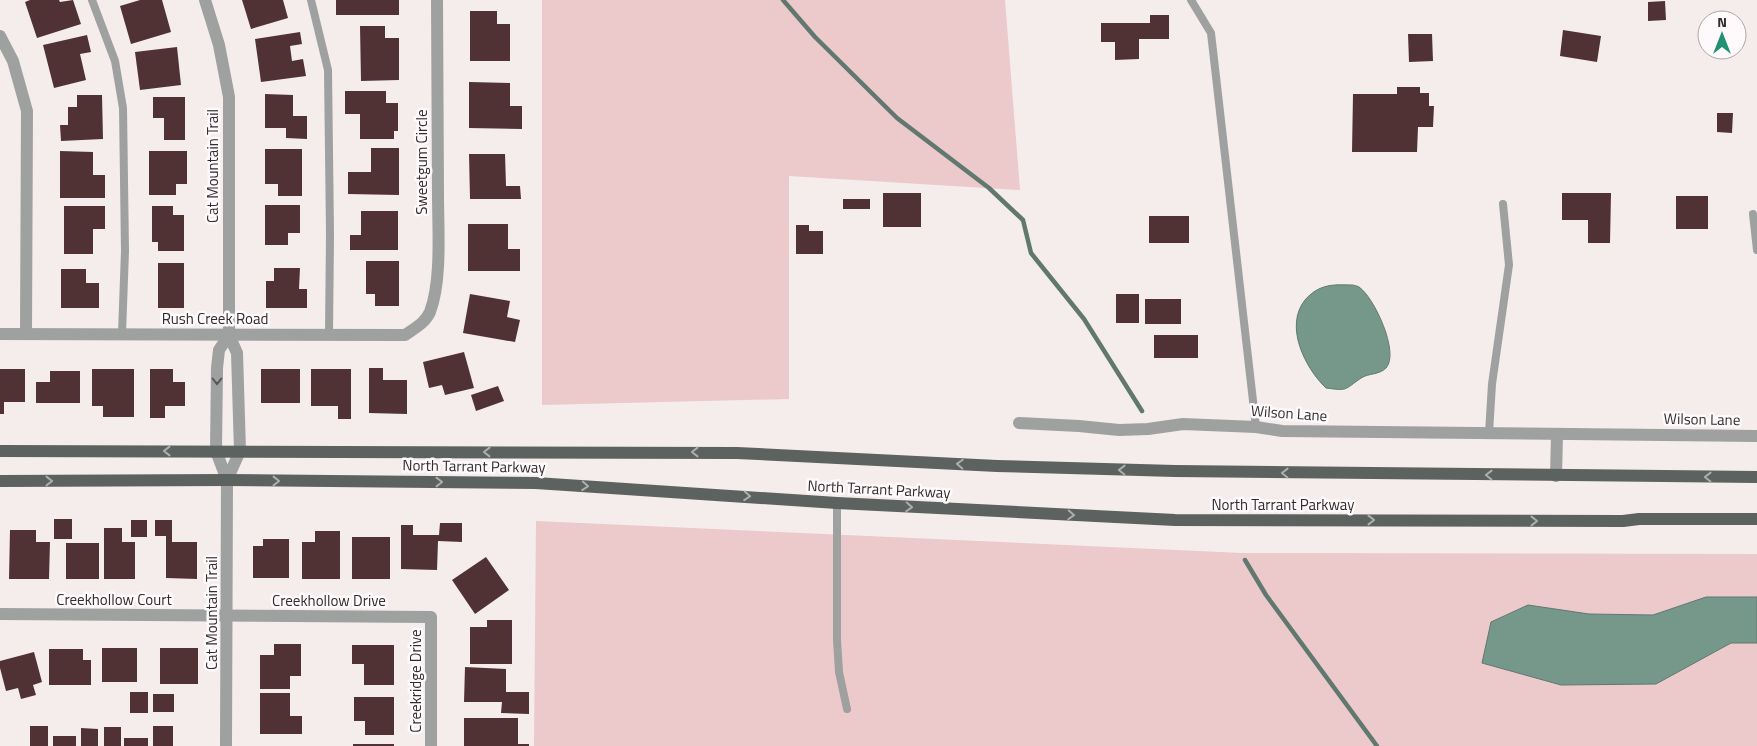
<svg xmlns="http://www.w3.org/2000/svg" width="1757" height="746" viewBox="0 0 1757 746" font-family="'Titillium Web',sans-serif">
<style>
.green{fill:#ecc9cb}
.water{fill:#76988b;stroke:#61786f}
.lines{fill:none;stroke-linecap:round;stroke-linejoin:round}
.stream{stroke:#61786f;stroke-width:4.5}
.building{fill:#503235}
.service{stroke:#9ea1a0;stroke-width:8}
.minor{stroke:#9ea1a0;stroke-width:12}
.primary{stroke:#5c625f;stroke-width:12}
.oneway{stroke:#575656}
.oneway2{stroke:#adaead}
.labels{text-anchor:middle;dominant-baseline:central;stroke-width:5;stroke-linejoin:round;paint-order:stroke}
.street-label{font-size:15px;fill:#312d2e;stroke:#fefafb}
</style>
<rect width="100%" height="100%" fill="#f5ecec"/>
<g class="green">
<path d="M542,0H1005L1020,190L789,176V399L542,405Z"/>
<path d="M536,521L1242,553L1757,554V746H534Z"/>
</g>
<g class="water">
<path d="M1352,285C1354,285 1357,286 1359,287C1374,297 1400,353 1386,368C1379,375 1369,373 1361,378C1344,390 1348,391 1326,388C1305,368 1284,326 1305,300C1310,294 1317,289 1324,287C1333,284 1343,285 1352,285Z"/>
<path d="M1706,597H1757V643H1731L1656,684L1561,685L1482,663L1491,622L1528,605L1589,614L1653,615Z"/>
</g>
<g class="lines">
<g class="stream">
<path d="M783,0L815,37L897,118L989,188L1023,220L1031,253L1084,319L1142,411"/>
<path d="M1245,560L1266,595L1377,746"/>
</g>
</g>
<g class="building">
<path d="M30,0H59L60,2L73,0L81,24L37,38L25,2Z"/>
<path d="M140,0H162L171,32L131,44L120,6Z"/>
<path d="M242,0H283L288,18L251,29Z"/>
<rect x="336" y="0" width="63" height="15"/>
<path d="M1665,1L1666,20L1648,21V2Z"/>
<path d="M470,11H497V24H510V61H470Z"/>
<path d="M1150,15H1169V39H1139V59L1115,60V42H1101V23H1150Z"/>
<path d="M360,26H385V38H399V80L361,81Z"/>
<path d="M1563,30L1601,36L1597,62L1560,56Z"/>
<path d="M300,32L302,44L290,46L292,61L303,59L306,76L261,82L255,39Z"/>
<path d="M1408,34H1432L1433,61L1409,62Z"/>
<path d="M87,35L91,52L80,54L86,80L54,88L43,45Z"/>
<path d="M177,47L181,85L140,90L135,52Z"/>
<path d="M469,82L510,83V106H522V129L469,128Z"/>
<path d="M1397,87H1420V93H1429V106H1434L1433,127H1418L1417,152H1352L1353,94H1397Z"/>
<path d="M345,91H386V103H398V131H394V139H360V114H345Z"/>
<path d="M265,94L293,95V116H307V139L286,138V128H265Z"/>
<path d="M77,95H102L103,139L61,141L60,125H68V107H77Z"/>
<path d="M153,97H185V140H164V118H153Z"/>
<path d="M1717,113H1733L1732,133L1717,132Z"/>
<path d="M371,148H399V195L348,194V172H371Z"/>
<path d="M265,149H302V196H278V184H265Z"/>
<path d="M60,151L93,152V175H105V198H60Z"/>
<path d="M149,151H187V184H176V195H149Z"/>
<path d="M469,154H505L506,186H520L521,199H470Z"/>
<rect x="883" y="193" width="38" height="34"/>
<path d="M1562,193H1611L1610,243H1588V220H1562Z"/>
<rect x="1676" y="196" width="32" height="33"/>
<rect x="843" y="199" width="27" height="10"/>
<path d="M265,205H300V233H288V245H265Z"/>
<path d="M64,206H105V229H93V254H64Z"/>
<path d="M152,206H173V215H184V251H158V242H152Z"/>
<path d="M361,211H398V250H350V235H361Z"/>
<rect x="1149" y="216" width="40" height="27"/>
<path d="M468,224H508V249H520V271H468Z"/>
<path d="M796,225H809V231H823V254H796Z"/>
<path d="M366,261H399V306H375V294H366Z"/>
<rect x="158" y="263" width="26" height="45"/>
<path d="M274,268H300L299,289H307V308H266V281H274Z"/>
<path d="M61,269H86V283H99V308H61Z"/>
<path d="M470,294L510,301L507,317L520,320L515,342L463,333Z"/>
<rect x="1116" y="294" width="23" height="29"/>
<rect x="1145" y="299" width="36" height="25"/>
<rect x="1154" y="335" width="44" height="23"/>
<path d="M464,352L474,388L445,395L442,385L429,388L423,362Z"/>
<path d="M369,368H383V380H407V414L369,413Z"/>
<path d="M0,369H25V402H4V414H0Z"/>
<path d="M92,369H134V417H103V406H92Z"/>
<path d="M150,369H173V382H185V406H165V418H150Z"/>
<rect x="261" y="369" width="39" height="34"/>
<path d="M311,369H351V419H338V406H311Z"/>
<path d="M50,371H80V403H36V382H50Z"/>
<path d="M498,386L504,401L476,411L471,395Z"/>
<rect x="54" y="519" width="18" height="20"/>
<rect x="131" y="520" width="16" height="17"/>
<path d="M155,520H172V542H197V579L166,578V536H155Z"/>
<path d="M440,523H462V542L438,541L437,570L401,569V525H413V535H439Z"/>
<path d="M104,528H122V542H135V579H104Z"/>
<path d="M10,530H36V542H50L49,579H9Z"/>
<path d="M315,531H340V579H302V542H315Z"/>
<rect x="352" y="537" width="38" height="42"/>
<path d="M263,539H289V578H253V546H263Z"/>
<rect x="66" y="543" width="33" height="36"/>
<path d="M486,557L509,590L475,614L452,580Z"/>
<path d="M487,620H512V664H470V627H487Z"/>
<path d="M274,644H301V676H290V689H260V655H274Z"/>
<path d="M352,645H394V685H364V664H352Z"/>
<rect x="102" y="648" width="35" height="34"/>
<rect x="160" y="648" width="38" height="36"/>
<path d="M49,649H83V660H91V685H49Z"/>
<path d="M34,652L42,682L33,685L36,695L21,699L18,688L6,691L0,668V661Z"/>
<path d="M465,667L506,669V692H529V714L501,713L502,702H464Z"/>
<rect x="130" y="692" width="18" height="21"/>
<path d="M260,693H290V716H302V734H260Z"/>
<rect x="153" y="694" width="21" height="18"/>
<path d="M354,697H394V735H365V721H354Z"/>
<path d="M464,718H518V744H529V746H464Z"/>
<rect x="30" y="726" width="18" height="20"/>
<rect x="153" y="726" width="20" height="20"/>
<rect x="104" y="727" width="17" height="19"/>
<path d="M81,728L98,729V746H81Z"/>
<rect x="53" y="736" width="23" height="10"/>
<rect x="124" y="738" width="24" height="8"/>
<rect x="353" y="744" width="41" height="2"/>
</g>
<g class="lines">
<g class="service">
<path d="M92,0L115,61L123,108L125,251L122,334"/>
<path d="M311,0L328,70L330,234L329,335"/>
<path d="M1191,0L1211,33L1256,427"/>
<path d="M1753,214L1757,250"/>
<path d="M1489,433L1492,384L1509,265L1503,204"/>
<path d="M837,503V640L839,672L847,709"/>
</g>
<g class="minor">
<path d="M205,0L219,45L229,97V335L237,353L240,451L227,480"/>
<path d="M0,36L13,61L27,111L26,333"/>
<path d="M0,334L405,335C415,328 425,323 430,312C442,280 438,229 438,195C438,130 437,65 437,0"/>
<path d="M1019,423L1079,426L1119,430L1148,429L1183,424L1256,427L1282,431L1757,436"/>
<path d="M1556,476L1557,434"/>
<path d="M0,614L431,617V746"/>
<path d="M226,746L227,480L216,451L217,368L219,350L229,335"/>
</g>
<g class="primary">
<path d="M0,451L737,453L997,466L1175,471L1757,477"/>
<path d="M0,481L227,480L536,483L837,503L1175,520L1623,521L1639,519H1757"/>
</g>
</g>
<defs><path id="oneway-chevron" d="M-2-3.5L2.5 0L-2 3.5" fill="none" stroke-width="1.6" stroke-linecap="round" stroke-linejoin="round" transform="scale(1.25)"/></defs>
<use class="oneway" href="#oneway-chevron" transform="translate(217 381) rotate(90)"/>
<g class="oneway2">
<use href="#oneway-chevron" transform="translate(167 451) rotate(-180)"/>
<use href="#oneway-chevron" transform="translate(487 452) rotate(180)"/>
<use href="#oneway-chevron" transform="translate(695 452) rotate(-180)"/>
<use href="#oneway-chevron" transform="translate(960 464) rotate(-177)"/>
<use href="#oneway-chevron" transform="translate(1122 470) rotate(-179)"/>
<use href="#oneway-chevron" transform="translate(1285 473) rotate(-179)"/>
<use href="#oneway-chevron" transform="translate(1489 475) rotate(-179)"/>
<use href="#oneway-chevron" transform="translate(1708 477) rotate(-179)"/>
<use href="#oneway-chevron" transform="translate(49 481)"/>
<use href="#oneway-chevron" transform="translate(276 481)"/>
<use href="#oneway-chevron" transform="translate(439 482)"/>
<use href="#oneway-chevron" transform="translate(585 486) rotate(4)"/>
<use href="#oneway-chevron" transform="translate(747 496) rotate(4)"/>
<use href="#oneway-chevron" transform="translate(909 507) rotate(3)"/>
<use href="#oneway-chevron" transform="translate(1071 515) rotate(3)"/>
<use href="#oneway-chevron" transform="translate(1371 520)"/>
<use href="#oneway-chevron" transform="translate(1534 521)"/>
</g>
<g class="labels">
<g class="street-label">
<text transform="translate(421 162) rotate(-90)">Sweetgum Circle</text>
<text transform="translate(212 166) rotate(-90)">Cat Mountain Trail</text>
<text x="215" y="318">Rush Creek Road</text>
<text transform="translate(1289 413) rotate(4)">Wilson Lane</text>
<text transform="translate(1702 419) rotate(1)">Wilson Lane</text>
<text transform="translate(474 466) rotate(1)">North Tarrant Parkway</text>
<text transform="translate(879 489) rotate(3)">North Tarrant Parkway</text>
<text x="1283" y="504">North Tarrant Parkway</text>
<text x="114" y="599">Creekhollow Court</text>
<text x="329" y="600">Creekhollow Drive</text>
<text transform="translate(211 613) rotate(-90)">Cat Mountain Trail</text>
<text transform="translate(415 681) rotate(-90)">Creekridge Drive</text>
</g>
</g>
<g transform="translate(1722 35)"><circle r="24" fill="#fefafb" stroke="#aca8a9"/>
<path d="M0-4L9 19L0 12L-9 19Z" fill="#209172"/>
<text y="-8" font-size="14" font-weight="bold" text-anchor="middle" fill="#312d2e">N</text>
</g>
</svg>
